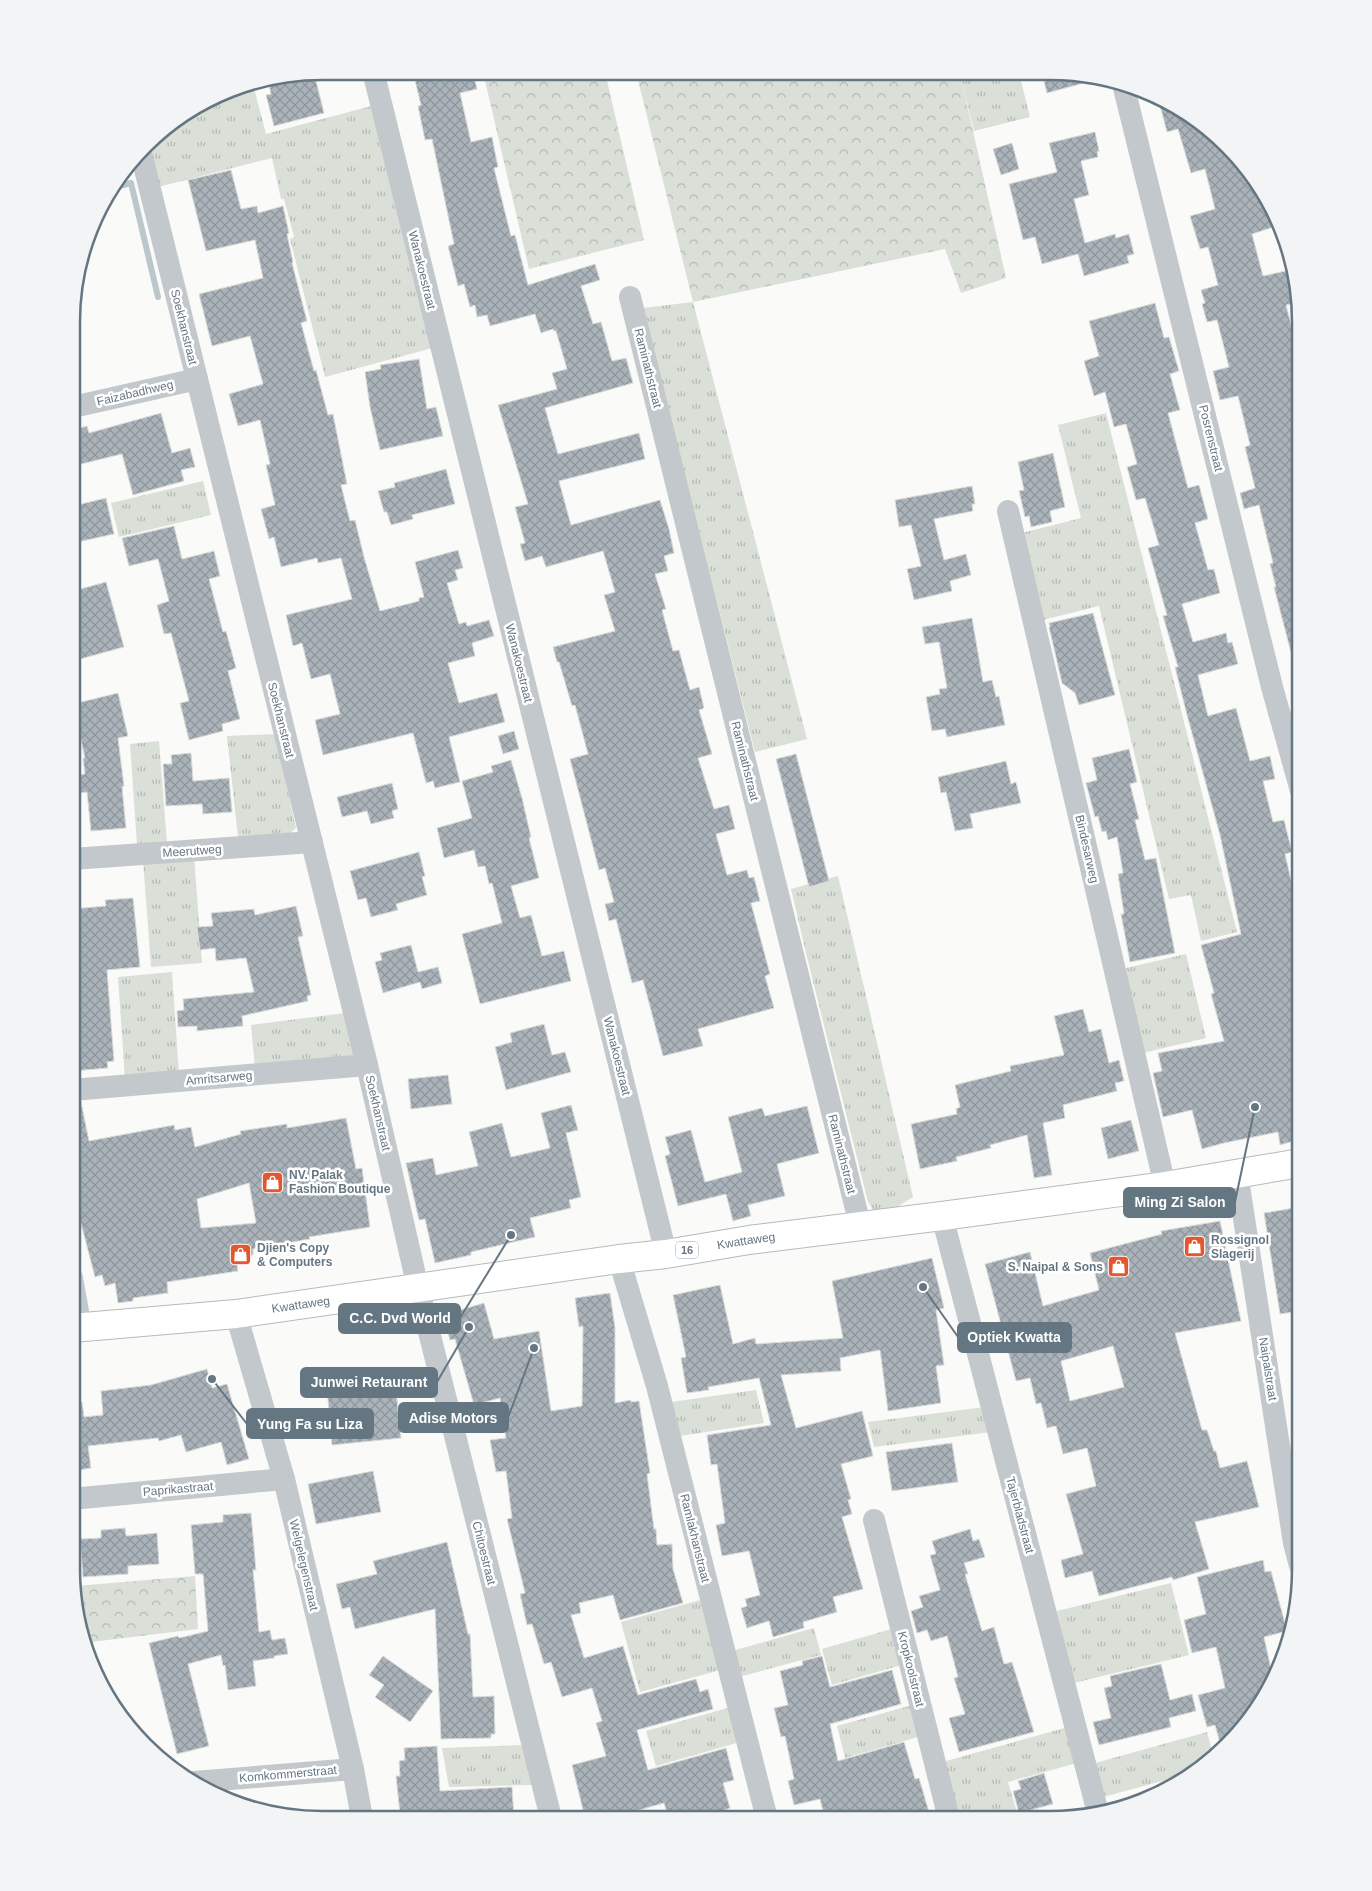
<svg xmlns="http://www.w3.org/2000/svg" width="1372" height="1891" viewBox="0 0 1372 1891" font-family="Helvetica,sans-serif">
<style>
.grass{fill:url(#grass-tufts)}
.forest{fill:url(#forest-crowns)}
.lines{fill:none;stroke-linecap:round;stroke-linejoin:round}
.stream{stroke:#bbc7cb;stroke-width:6}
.building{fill:url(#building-cross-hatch);stroke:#dcdcda;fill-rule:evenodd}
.primary-casing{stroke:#b5babe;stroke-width:30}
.minor{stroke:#c3c8cc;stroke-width:22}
.primary{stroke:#fff;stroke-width:28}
.labels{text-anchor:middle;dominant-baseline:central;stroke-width:5;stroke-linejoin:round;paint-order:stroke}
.shield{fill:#fff;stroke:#939fa8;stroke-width:1}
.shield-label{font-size:11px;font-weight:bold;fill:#657683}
.street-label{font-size:12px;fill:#657683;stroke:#fff}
.poi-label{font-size:12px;font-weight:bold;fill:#657683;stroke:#fff;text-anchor:start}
.rim{fill:none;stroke:#657683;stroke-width:2.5}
.leader{fill:none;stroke:#657683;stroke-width:2}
.callout-dot{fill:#657683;stroke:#fff;stroke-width:2}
.callout{fill:#657683;stroke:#657683;stroke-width:2}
.callout-label{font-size:14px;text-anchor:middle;font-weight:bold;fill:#fff}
</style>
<defs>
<pattern id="grass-tufts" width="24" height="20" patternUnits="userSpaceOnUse" patternTransform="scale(1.25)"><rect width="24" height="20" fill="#dadfd7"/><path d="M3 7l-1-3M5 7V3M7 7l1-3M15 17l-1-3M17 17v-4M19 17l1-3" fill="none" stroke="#b4b9b4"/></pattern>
<pattern id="forest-crowns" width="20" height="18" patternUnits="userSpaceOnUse" patternTransform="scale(1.25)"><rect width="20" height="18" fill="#dadfd7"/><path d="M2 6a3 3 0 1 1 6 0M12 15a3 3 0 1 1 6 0" fill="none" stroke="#b4b9b4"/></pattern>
<pattern id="building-cross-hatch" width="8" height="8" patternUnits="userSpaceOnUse" patternTransform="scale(1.25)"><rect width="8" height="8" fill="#aab3b9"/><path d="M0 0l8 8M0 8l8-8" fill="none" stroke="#8e969c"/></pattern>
</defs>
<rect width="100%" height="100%" fill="#fafaf8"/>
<g class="grass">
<path d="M960,73H1019L1030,117L974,131Z"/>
<path d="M254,88L266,134L375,105L436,347L325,377L290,239L294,237L284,199H281L272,158L158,187L147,145L157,133L220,97Z"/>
<path d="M693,302L807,739L755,752L643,308Z"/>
<path d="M1106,413L1237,932L1201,941L1191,895L1169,899L1099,606L1039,621L1018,534L1081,518L1058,425Z"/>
<path d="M203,481L211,515L119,537L111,503Z"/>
<path d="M275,734L296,828L290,833L238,837L227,736Z"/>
<path d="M159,741L167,843L137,845L130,744Z"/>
<path d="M194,856L202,963L151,967L143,860Z"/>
<path d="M838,876L913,1197L892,1210L879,1213L873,1210L868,1202L806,953L791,889Z"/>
<path d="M1186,954L1206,1038L1143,1053L1122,969Z"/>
<path d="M172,972L179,1075L125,1079L118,977Z"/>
<path d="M345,1013L353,1049V1058L255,1068L251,1025Z"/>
<path d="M756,1390L764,1423L680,1436L671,1402Z"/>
<path d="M985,1407L991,1432L874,1447L868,1422Z"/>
<path d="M1171,1583L1189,1655L1074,1683L1057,1611Z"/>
<path d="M704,1599L724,1669L640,1692L621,1622Z"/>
<path d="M814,1628L821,1655L739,1677L732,1651Z"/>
<path d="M895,1628L905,1664L832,1685L822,1649Z"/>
<path d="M916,1704L925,1735L845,1758L837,1726Z"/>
<path d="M731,1707L740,1742L656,1766L646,1731Z"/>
<path d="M1068,1727L1077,1763L1008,1782L1018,1816L1006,1820L955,1819L939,1763Z"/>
<path d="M1207,1732L1214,1758L1192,1773L1103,1797L1095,1763Z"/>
<path d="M524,1745L533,1785L449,1787L442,1748Z"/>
</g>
<g class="forest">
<path d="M483,72H605L644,240L529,269Z"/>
<path d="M636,72L960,73L1006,278L961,293L945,249L693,302Z"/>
<path d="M195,1576L198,1629L83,1643L80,1633L76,1586Z"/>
</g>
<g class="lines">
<path class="stream" d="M112,188L131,183L158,297"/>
</g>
<g class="building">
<path d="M413,72H473L477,89L460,93L471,142L492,137L498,167L494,168L511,236L515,235L528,285L595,264L600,280L581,286L593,324L601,322L612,361L626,358L633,383L545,408L558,454L639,433L645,459L559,481L571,525L660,500L669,529L674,553L664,556L668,571L655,574L666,609L662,610L673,651L679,650L690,690L699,687L704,708L699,710L712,754L698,758L714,809L729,805L735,829L716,834L727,875L747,870L749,878L754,877L760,901L751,903L770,974L765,976L774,1008L698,1029L703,1046L663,1056L643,980L632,983L616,919L609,921L605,904L614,902L605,868L599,870L570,759L588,754L575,705L572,706L559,662H557L553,647L615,631L604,595L615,592L603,551L546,567L542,556L525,561L520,544L525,543L515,507L528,504L498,405L557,389L552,373L567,369L556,331H554L553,329L541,333L535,314L490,326L487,315L477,317L475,305L470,307L464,284L458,286L448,246L454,244L432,139L425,140L418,106L421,105Z"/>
<path d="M314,73L324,113L274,126L266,95L271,94L268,80Z"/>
<path d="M1042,73H1083L1099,78V79L1047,93Z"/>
<path d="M1158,98L1202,123L1239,157L1275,212L1280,225L1252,234L1263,276L1294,269L1298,303L1286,305L1297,347L1301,346V422L1291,423L1301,459V668H1295L1274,587H1276L1270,564L1273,563L1259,505L1244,509L1240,493L1255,488L1245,447L1250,445L1238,396L1220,400L1213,371L1229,367L1217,320L1207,322L1202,304L1205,303L1201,290L1218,285L1208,247L1200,249L1190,216L1215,209L1205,169L1191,173L1178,129L1167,132Z"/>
<path d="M1095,132L1099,151L1097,152L1098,157L1081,161L1089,195L1074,199L1085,243L1115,234L1116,238L1129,234L1134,254L1127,256L1129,263L1084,276L1078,254L1042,264L1035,237L1023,240L1009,184L1057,172L1049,143Z"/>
<path d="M1012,143L1019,169L1001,175L993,149Z"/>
<path d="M231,170L241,209L257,206L258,213L283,206L289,233L287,234L293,262L292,263L307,321L301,323L314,371L316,370L328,415L333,414L347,484L341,485L350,521L355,520L364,557L380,611L419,601V598L424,597L415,562L458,550L463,568L455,570L458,580L447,583L459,624L466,622L467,626L489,620L494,636L472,643L475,656L448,663L459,703L497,693L505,722L449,737L460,782L435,788L433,781L426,783L413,733L323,755L315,720L340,714L330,674L311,679L302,643L293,646L286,615L352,599L341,558L318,563L317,558L281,567L274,537L269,539L261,509L275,505L266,465L270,464L260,420L238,426L229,394L263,384L250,336L212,346L199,294L263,278L255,240L206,251L188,180Z"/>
<path d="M1155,303L1164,338L1169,337L1179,371L1170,374L1180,410L1168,413L1188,488L1199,485L1208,519L1195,523L1208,570L1214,569L1220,593L1182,604L1193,642L1226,633L1228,643L1232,642L1238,664L1198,675L1208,716L1236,708L1250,761L1270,756L1275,779L1263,781L1273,822L1284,820L1292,852L1285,854L1300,919V1139L1280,1145L1278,1132L1224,1143L1202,1149L1192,1110L1163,1117L1153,1073L1162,1071L1158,1053L1224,1041L1211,994L1214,993L1201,945L1241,934L1220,835L1187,715L1175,667H1178L1163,616L1167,615L1148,548L1159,545L1145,498L1136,500L1127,467L1137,464L1126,424L1114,427L1105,392L1094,396L1084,361L1099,356L1089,321Z"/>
<path d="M419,359L427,409L436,407L443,436L380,450L370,407L365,372L381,369L380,365Z"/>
<path d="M161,413L172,453L190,448L195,467L181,470L184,481L133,495L122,454L73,466V430L87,426L89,433Z"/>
<path d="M1053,453L1065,507L1050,511L1052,522L1031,527L1029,516L1025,517L1019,491L1024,490L1018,462Z"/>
<path d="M446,469L455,504L412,515L413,519L391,525L387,512H384L378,491L395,487L394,483Z"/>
<path d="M972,486L975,504H972L973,511L934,519L944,560L966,554L971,575L950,581L952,591L914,600L907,569L921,566L911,525L899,527L895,500Z"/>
<path d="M106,498L114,534L73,543V506Z"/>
<path d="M174,526L182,559L214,551L220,576L209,579L223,632L226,631L236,668L228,671L240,719L222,724L223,731L189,740L180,703L189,701L171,633L164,634L157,605L169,601L158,559L129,566L122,538Z"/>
<path d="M106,582L124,647L73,661V591Z"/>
<path d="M1093,613L1115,695L1079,705L1075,693L1062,683L1049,627H1050L1049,623Z"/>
<path d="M972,618L983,682L992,680L996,697L999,696L1005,725L947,737L945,729L932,731L926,697L940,694L939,689L947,688L939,642L925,644L922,627Z"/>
<path d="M118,693L128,736L118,738L124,786L122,787L126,828L91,831L87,792L73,794V776L85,774L83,758H85L73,704Z"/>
<path d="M514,731L519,749L503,754L498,736Z"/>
<path d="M1129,749L1137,782L1130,784L1139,819L1135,820L1145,860L1156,858L1175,953L1130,962L1121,914H1124L1118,874L1123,873L1117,837L1108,840L1106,831L1102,832L1098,816L1095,817L1086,783L1097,780L1092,758Z"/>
<path d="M191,753L193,781L229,778L232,812L203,814L202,804L166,806L163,764H172L171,755Z"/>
<path d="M796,754L829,881L809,887L776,759Z"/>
<path d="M511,760L522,798L531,837L529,838L539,878L511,886L520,918L531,915L542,956L564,951L571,981L480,1004L462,934L502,923L492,883L489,884L485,866L478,867L474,850L444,858L437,828L472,818L462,781L493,772L491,766Z"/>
<path d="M1006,761L1011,784L1016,782L1021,803L970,814L973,828L955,831L946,792L941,793L938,777Z"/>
<path d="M392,783L398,809L392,811L394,818L371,824L367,811L342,817L337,797Z"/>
<path d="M419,852L425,876L422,877L427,895L396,904L398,910L371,917L366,898L358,900L350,871Z"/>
<path d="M133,898L140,967L107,970L114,1061L107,1062L108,1068L73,1071L72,981H79L75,943H72V909L106,906L105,900Z"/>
<path d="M296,906L303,936L298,937L311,995L307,996L308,1001L242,1016L243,1026L197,1031V1026L178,1027L177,1011L184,1010L183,999L254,992L246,958L216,961L215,948L200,950L197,927L213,926L211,913L254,909L255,915Z"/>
<path d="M411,945L418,972L438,967L442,983L422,989L420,982L383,993L375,962L382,960L380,953Z"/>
<path d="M1083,1009L1089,1032L1101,1029L1109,1063L1119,1060L1124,1081L1115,1083L1117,1091L1063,1105L1065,1118L1043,1123L1052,1175L1034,1178L1027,1135L990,1145L991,1148L956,1157L957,1161L920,1169L911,1124L957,1114L956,1109L960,1107L955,1085L1011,1071L1010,1066L1064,1055L1054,1016Z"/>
<path d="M544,1024L552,1055L565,1052L571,1072L506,1090L495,1047L512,1042L510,1033Z"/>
<path d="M448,1075L452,1104L411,1109L408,1079Z"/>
<path d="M81,1102L89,1141L174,1125L175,1130L191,1127L195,1147L241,1134L240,1131L287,1124V1128L346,1118L356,1169L362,1168L370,1227L309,1237L310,1239L253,1249V1255L247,1256L248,1263L237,1264L238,1271L167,1282L168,1293L133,1298V1301L118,1303L115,1283L105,1286L102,1275L95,1277L76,1204L72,1205V1103ZM249,1183L256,1223L201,1228L197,1199Z"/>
<path d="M571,1105L578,1130L566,1133L581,1197L569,1200L571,1208L530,1218L535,1237L471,1252V1255L435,1263L425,1219L419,1220L406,1163L433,1158L436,1175L478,1166L469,1132L502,1123L511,1157L550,1148L541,1113Z"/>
<path d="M807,1106L819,1153L777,1164L785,1196L748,1205L751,1216L733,1221L726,1194L678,1206L665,1156L670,1154L665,1137L691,1130L705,1182L742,1172L728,1117L762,1108L765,1116Z"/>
<path d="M1131,1120L1139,1151L1108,1159L1101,1128Z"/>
<path d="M1300,1207V1311L1280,1314L1264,1213Z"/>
<path d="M1220,1221L1241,1321L1175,1333L1202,1430H1207L1214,1451H1216L1220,1468L1247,1461L1259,1507L1195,1522L1209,1569L1173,1580L1172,1577L1099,1596L1092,1571L1065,1578L1061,1560L1083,1554L1066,1494L1096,1486L1087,1448L1063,1454L1056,1426L1047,1428L1041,1403L1036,1404L1030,1378L1016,1381L985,1264L1030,1252L1043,1306L1099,1290L1090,1253L1162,1234L1161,1231ZM1113,1346L1124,1387L1070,1401L1061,1361Z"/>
<path d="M932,1258L944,1308L936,1310L944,1365L936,1366L941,1403L888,1411L880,1350L840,1358L841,1371L781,1375L796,1428L862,1411L873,1456L841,1464L851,1499L848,1500L852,1514L842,1517L863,1589L833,1597L837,1612L803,1622L804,1628L773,1637L769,1621L747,1628L741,1608L747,1606L745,1599L760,1595L749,1551L722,1556L716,1525L725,1523L717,1464L711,1465L707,1435L771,1425L759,1378L708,1387L709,1390L687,1393L681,1358L686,1357L673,1295L720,1285L733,1344L755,1338L756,1344L843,1338L832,1281Z"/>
<path d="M610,1293L615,1328V1403L631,1400V1402L639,1401L650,1473L647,1474L654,1529H656L657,1545L672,1544L673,1569L683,1603L620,1620L613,1595L579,1603L581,1613L571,1615L584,1658L623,1646L638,1695L696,1679L700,1692L708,1689L713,1709L637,1730L648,1770L726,1748L734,1780L723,1783L730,1808L722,1811L724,1819H669L664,1803L632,1812L634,1819L585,1818L572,1765L606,1756L596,1723L602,1721L592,1688L562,1697L551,1662L544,1664L532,1624L527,1625L520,1594L525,1593L507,1519L512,1518L506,1471L496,1472L490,1440L506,1438L500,1398L474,1405L455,1339L450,1340L443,1315L484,1303L494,1339L539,1331L551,1411L582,1406L583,1326L579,1327L575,1298Z"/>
<path d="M207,1369L212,1388L227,1384L249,1459L227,1465L221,1442L186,1452L181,1435L159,1441L158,1438L88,1446L91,1468L73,1471L72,1403L82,1402L84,1417L103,1415L101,1391L151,1385Z"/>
<path d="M395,1381L401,1438L332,1445L327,1388Z"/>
<path d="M952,1443L958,1482L892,1491L886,1452Z"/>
<path d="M373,1471L381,1512L316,1524L308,1484Z"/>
<path d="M251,1513L256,1570H253L259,1632L270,1630L272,1640L285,1638L288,1654L274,1656V1658L253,1661L256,1686L228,1690L225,1665L223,1666L221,1655L188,1664L209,1746L177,1754L149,1643L178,1636L179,1638L208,1631L203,1574H195L191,1525L223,1522V1515Z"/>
<path d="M125,1528L126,1536L157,1533L159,1564L128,1566V1574L83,1577L80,1539L101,1538V1530Z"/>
<path d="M970,1529L973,1541L979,1539L985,1557L964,1563L968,1574H965L982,1631L994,1627L1004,1664L1012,1662L1034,1732L959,1752L949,1718L965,1714L954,1678L958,1677L947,1636L931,1641L927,1630L917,1633L911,1611L923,1607L919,1596L940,1590L930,1555L936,1554L932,1541Z"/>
<path d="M447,1542L468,1634H470L473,1697L494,1696L495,1734H491V1738L441,1739L435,1609L355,1629L350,1607L342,1609L336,1584L377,1574L373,1561Z"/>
<path d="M1263,1560L1265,1572L1271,1571L1287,1631L1264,1637L1273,1678L1258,1708L1222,1750L1215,1725L1207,1727L1198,1695L1225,1688L1216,1647L1192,1653L1184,1620L1206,1614L1197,1577Z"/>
<path d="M383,1656L433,1691L410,1722L375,1697L384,1685L369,1675Z"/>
<path d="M822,1656L830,1687L892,1670L901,1704L830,1724L838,1761L904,1742L915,1779L919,1778L929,1812L904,1819H825L820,1799L794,1805L788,1781L794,1779L785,1736L781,1737L774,1708L788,1705L780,1671L803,1665L802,1661Z"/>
<path d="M1161,1664L1170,1700L1192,1694L1196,1711L1169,1718L1171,1727L1099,1745L1093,1722L1111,1718L1104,1688L1112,1686L1110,1676Z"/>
<path d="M437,1746L440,1791L512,1787L514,1818H404V1814H400L396,1776H400L399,1761L405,1760L404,1748Z"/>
<path d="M1044,1773L1053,1804L1019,1813L1013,1791L1021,1789L1018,1781Z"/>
</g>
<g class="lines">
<defs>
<g id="primary">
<path id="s1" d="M72,1328L236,1314L619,1259L666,1254L749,1240L942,1216L1165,1186L1300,1163"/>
</g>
</defs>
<use href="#primary" class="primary-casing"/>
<g class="minor">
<path d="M373,71L666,1254"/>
<path d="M1123,84L1272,687L1301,791"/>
<path d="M141,153L367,1065L418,1288L551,1818"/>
<path d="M630,297L860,1225"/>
<path d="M73,407L197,379"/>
<path d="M1008,511L1165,1186"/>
<path d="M72,859L312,842"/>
<path d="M72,1090L367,1065"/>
<path d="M1237,1173L1294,1543L1300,1566"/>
<path d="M942,1216L1098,1813"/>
<path d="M619,1259L657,1386L767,1819"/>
<path d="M72,1278L81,1328"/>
<path d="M236,1314L284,1479L353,1769L362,1818"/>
<path d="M71,1499L284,1479"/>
<path d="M874,1520L949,1819"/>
<path d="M194,1782L353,1769"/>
</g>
<use href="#primary" class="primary"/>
</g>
<defs>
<symbol id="shop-square" viewBox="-11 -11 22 22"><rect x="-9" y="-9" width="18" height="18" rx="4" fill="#e4572e" stroke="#fff"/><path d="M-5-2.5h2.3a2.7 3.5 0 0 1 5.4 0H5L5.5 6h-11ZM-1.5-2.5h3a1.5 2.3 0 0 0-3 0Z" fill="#fff"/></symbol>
</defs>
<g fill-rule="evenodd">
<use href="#shop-square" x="260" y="1170" width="25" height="25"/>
<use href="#shop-square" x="1182" y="1234" width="25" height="25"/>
<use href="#shop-square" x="228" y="1242" width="25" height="25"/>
<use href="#shop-square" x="1106" y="1254" width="25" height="25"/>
</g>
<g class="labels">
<rect class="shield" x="676" y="1241.5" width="22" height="17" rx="4"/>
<g class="shield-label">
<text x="687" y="1250">16</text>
</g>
<g class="street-label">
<text transform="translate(422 270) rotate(76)">Wanakoestraat</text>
<text transform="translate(184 327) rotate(76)">Soekhanstraat</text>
<text transform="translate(648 368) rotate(76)">Raminathstraat</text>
<text transform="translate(135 393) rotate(-13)">Faizabadhweg</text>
<text transform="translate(1211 438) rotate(76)">Posrenstraat</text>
<text transform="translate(519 663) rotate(76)">Wanakoestraat</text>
<text transform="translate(281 720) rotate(76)">Soekhanstraat</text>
<text transform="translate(745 761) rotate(76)">Raminathstraat</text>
<text transform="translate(1087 849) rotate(77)">Bindesarweg</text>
<text transform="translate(192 851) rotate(-4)">Meerutweg</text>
<text transform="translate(617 1056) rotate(76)">Wanakoestraat</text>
<text transform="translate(219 1078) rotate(-5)">Amritsarweg</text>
<text transform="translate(378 1113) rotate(77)">Soekhanstraat</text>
<text transform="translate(842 1154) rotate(76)">Raminathstraat</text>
<text stroke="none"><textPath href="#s1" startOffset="680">Kwattaweg</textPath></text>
<text stroke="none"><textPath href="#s1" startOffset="230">Kwattaweg</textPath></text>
<text transform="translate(1268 1369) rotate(81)">Naipalstraat</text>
<text transform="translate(178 1489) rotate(-5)">Paprikastraat</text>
<text transform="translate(1020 1515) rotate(75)">Tajerbladstraat</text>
<text transform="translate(695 1538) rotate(76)">Ramlakhanstraat</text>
<text transform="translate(484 1553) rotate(76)">Chitoestraat</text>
<text transform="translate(304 1565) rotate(77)">Welgelegenstraat</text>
<text transform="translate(911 1669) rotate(76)">Kropkoolstraat</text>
<text transform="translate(288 1774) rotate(-5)">Komkommerstraat</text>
</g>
<g class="poi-label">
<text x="289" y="1175">NV. Palak<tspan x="289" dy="14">Fashion Boutique</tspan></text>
<text x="1211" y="1240">Rossignol<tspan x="1211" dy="14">Slagerij</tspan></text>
<text x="257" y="1248">Djien's Copy<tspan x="257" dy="14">&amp; Computers</tspan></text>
<text x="1103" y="1267" text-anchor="end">S. Naipal &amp; Sons</text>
</g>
</g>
<path d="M0 0H1372V1891H0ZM322 80H1050A242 242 0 0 1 1292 322V1569A242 242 0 0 1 1050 1811H322A242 242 0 0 1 80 1569V322A242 242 0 0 1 322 80Z" fill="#f3f4f5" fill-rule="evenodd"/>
<path class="rim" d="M322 80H1050A242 242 0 0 1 1292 322V1569A242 242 0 0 1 1050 1811H322A242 242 0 0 1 80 1569V322A242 242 0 0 1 322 80Z"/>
<path class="leader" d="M1255 1107L1235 1202M511 1235L460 1318M923 1287L958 1337M469 1327L437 1382M534 1348L508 1418M212 1379L247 1424"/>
<g class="callout-dot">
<circle cx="1255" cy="1107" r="5"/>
<circle cx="511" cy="1235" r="5"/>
<circle cx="923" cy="1287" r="5"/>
<circle cx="469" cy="1327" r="5"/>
<circle cx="534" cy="1348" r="5"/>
<circle cx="212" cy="1379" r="5"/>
</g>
<g class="callout">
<rect x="1124" y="1188" width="111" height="29" rx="5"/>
<rect x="339" y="1304" width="121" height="29" rx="5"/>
<rect x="958" y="1323" width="113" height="29" rx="5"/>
<rect x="301" y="1368" width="136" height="29" rx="5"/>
<rect x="399" y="1403" width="109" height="29" rx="5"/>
<rect x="247" y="1409" width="126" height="29" rx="5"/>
</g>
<g class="callout-label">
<text x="1180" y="1207">Ming Zi Salon</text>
<text x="400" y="1323">C.C. Dvd World</text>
<text x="1014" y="1342">Optiek Kwatta</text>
<text x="369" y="1387">Junwei Retaurant</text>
<text x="453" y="1423">Adise Motors</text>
<text x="310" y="1429">Yung Fa su Liza</text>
</g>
</svg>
